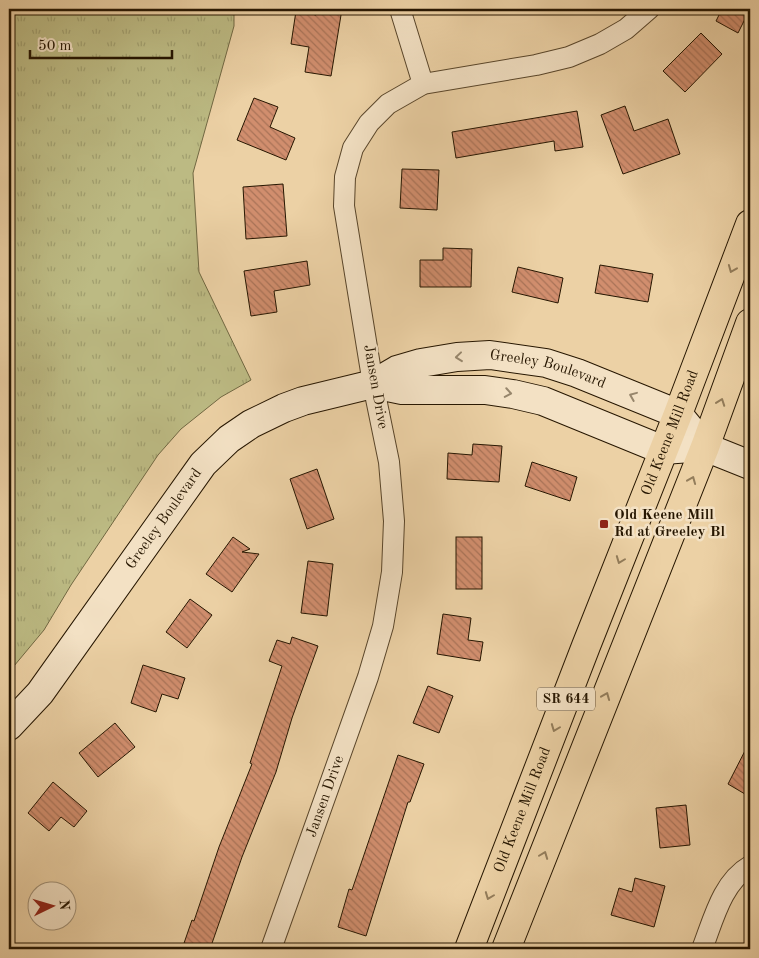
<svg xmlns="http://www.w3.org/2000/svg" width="759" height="958" viewBox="0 0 759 958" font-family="'Old Standard TT',serif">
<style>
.grass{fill:url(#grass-tufts);stroke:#716842}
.building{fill:url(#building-back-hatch);stroke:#261601}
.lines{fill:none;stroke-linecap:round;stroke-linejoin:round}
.street-casing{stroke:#58452a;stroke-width:22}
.secondary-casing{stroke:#261601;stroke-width:30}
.primary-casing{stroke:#261601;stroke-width:30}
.street{stroke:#f3e1c4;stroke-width:20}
.secondary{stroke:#f3e1c4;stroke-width:28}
.primary{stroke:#ecd1a5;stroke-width:28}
.oneway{stroke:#937d5b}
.oneway2{stroke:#97866c}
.poi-dot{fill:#8f2418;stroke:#f3e1c4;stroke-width:2}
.labels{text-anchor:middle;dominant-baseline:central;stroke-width:5;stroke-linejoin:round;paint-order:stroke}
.shield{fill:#f3e1c4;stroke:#64533c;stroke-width:1}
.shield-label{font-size:14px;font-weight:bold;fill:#261601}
.street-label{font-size:15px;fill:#261601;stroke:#f3e1c4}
.poi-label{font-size:15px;font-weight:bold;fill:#261601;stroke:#f3e1c4;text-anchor:start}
</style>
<defs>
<pattern id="grass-tufts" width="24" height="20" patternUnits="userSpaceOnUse" patternTransform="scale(1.25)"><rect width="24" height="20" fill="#bcba83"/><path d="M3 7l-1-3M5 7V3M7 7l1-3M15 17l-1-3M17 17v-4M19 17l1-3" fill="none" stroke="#a19f6f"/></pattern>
<pattern id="building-back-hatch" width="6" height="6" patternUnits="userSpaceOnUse" patternTransform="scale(1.25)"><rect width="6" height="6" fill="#d18e6e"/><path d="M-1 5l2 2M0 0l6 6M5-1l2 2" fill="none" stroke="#a97358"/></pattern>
</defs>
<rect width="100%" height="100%" fill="#ecd1a5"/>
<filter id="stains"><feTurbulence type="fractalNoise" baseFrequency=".004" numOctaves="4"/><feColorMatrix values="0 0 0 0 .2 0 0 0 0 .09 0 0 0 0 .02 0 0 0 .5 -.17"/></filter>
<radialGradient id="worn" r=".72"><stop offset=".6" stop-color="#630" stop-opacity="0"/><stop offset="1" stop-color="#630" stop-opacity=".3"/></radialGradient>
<path class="grass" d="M9,9H234V26L193,173L199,272L251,380L221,397L181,429L158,455L71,585L44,630L9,672Z"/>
<g class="building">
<path d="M316,9H342L331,76L305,72L309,47L291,44L296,11L316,15Z"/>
<path d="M722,9H750L738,33L716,21Z"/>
<path d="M701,33L722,54L685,92L663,71Z"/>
<path d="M254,98L278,107L270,127L295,138L286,160L237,140Z"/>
<path d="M625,106L634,131L668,119L680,154L623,174L601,115Z"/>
<path d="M577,111L583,147L555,151L554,141L456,158L452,132Z"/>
<path d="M402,169L439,170L437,210L400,208Z"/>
<path d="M283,184L287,236L246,239L243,187Z"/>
<path d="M443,248L472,249L471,287H420V260H443Z"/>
<path d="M307,261L310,285L274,291L277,312L251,316L244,271Z"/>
<path d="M600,265L653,274L648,302L595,293Z"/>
<path d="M518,267L563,278L558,303L512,292Z"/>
<path d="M473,444L502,446L499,482L447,479L448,453L472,455Z"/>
<path d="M532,462L577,477L570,501L525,486Z"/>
<path d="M317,469L334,519L307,529L290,479Z"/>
<path d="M233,537L250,549L242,552L259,554L232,592L206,574Z"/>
<rect x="456" y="537" width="26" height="52"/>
<path d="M308,561L333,564L327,616L301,613Z"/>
<path d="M190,599L212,615L187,648L166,632Z"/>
<path d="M443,614L471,618L468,640L483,642L480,661L437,654Z"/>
<path d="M292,637L318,646L292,718L276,772L242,857L210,949H182L192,920L194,921L219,847L252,764L250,763L282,666L269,661L277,640L290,644Z"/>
<path d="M143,665L185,678L178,699L162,694L156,712L131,703Z"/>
<path d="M428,686L453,696L439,733L413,723Z"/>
<path d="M115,723L135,747L98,777L79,753Z"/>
<path d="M750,741V797L728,784Z"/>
<path d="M398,755L424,764L410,802H408L366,936L338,927L349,889L352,890Z"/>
<path d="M53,782L87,811L74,827L61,817L49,831L28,813Z"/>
<path d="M686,805L690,845L660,848L656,808Z"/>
<path d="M635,878L665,886L654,927L611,915L619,888L632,892Z"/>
</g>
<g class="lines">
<defs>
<g id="street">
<path d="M400,9L423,84"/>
<path id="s1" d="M271,949L368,677L383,626L392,572L394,521L389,462L373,384L344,206L345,177L353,148L369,123L388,104L423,84L536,65L569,57L600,44L626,29L649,9"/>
<path d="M702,949C713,921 722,882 750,866"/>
</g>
<g id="secondary">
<path d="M373,384L402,390H485L513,394L543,401L663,450L705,447L750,465"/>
<path id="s2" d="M9,726L40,693L203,464L229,439L251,424L284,408L303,401L373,384L397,370L421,363L457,357L490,355L546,363L577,373L678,414L705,447"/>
</g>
<g id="primary">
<path id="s3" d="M469,949L586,646L678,414L750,224"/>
<path d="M506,949L705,447L750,323"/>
</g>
</defs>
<use href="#street" class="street-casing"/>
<use href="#secondary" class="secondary-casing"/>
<use href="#primary" class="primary-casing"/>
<use href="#street" class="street"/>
<use href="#secondary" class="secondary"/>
<use href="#primary" class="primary"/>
</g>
<defs><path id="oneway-chevron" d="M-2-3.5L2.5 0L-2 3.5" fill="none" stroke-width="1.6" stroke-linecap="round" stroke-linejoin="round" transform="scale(1.25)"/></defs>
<g class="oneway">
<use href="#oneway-chevron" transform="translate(732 269) rotate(112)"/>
<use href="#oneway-chevron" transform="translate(721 402) rotate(-70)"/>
<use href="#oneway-chevron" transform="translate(692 480) rotate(-68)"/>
<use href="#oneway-chevron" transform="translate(620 560) rotate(111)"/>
<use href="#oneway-chevron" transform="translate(606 696) rotate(-68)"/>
<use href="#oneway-chevron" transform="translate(555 728) rotate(111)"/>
<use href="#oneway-chevron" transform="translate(544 855) rotate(-69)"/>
<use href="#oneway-chevron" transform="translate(489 896) rotate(111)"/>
</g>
<g class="oneway2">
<use href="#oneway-chevron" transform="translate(459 357) rotate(174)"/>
<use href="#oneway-chevron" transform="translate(508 393) rotate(10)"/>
<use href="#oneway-chevron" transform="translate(633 396) rotate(-158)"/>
</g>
<rect class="poi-dot" x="599" y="519" width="10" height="10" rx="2.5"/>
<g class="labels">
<rect class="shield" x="537" y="687.5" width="58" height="23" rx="4"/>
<g class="shield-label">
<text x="566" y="699">SR 644</text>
</g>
<g class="street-label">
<text stroke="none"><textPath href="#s2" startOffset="700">Greeley Boulevard</textPath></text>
<text transform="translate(375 387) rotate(80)">Jansen Drive</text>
<text stroke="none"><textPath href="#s3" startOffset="554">Old Keene Mill Road</textPath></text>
<text stroke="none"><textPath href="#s2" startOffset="259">Greeley Boulevard</textPath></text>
<text stroke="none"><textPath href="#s1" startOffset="162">Jansen Drive</textPath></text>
<text stroke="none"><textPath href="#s3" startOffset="149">Old Keene Mill Road</textPath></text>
</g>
<g class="poi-label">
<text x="614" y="515">Old Keene Mill<tspan x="614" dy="17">Rd at Greeley Bl</tspan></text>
</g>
</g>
<rect width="759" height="958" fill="none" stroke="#ecd1a5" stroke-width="30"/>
<rect x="10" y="10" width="739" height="938" fill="none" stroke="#261601" stroke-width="2.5"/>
<rect x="15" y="15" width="729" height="928" fill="none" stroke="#261601"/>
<g transform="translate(52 906) rotate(85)"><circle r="24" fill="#f3e1c4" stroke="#a19076"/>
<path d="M0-4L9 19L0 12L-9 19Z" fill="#8f2418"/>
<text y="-8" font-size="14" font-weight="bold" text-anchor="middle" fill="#261601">N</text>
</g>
<path d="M30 50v8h142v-8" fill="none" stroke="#261601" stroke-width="2.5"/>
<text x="38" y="50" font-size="15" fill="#261601" stroke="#f3e1c4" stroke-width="4" paint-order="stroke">50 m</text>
<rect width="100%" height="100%" filter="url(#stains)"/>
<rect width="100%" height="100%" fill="url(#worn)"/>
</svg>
